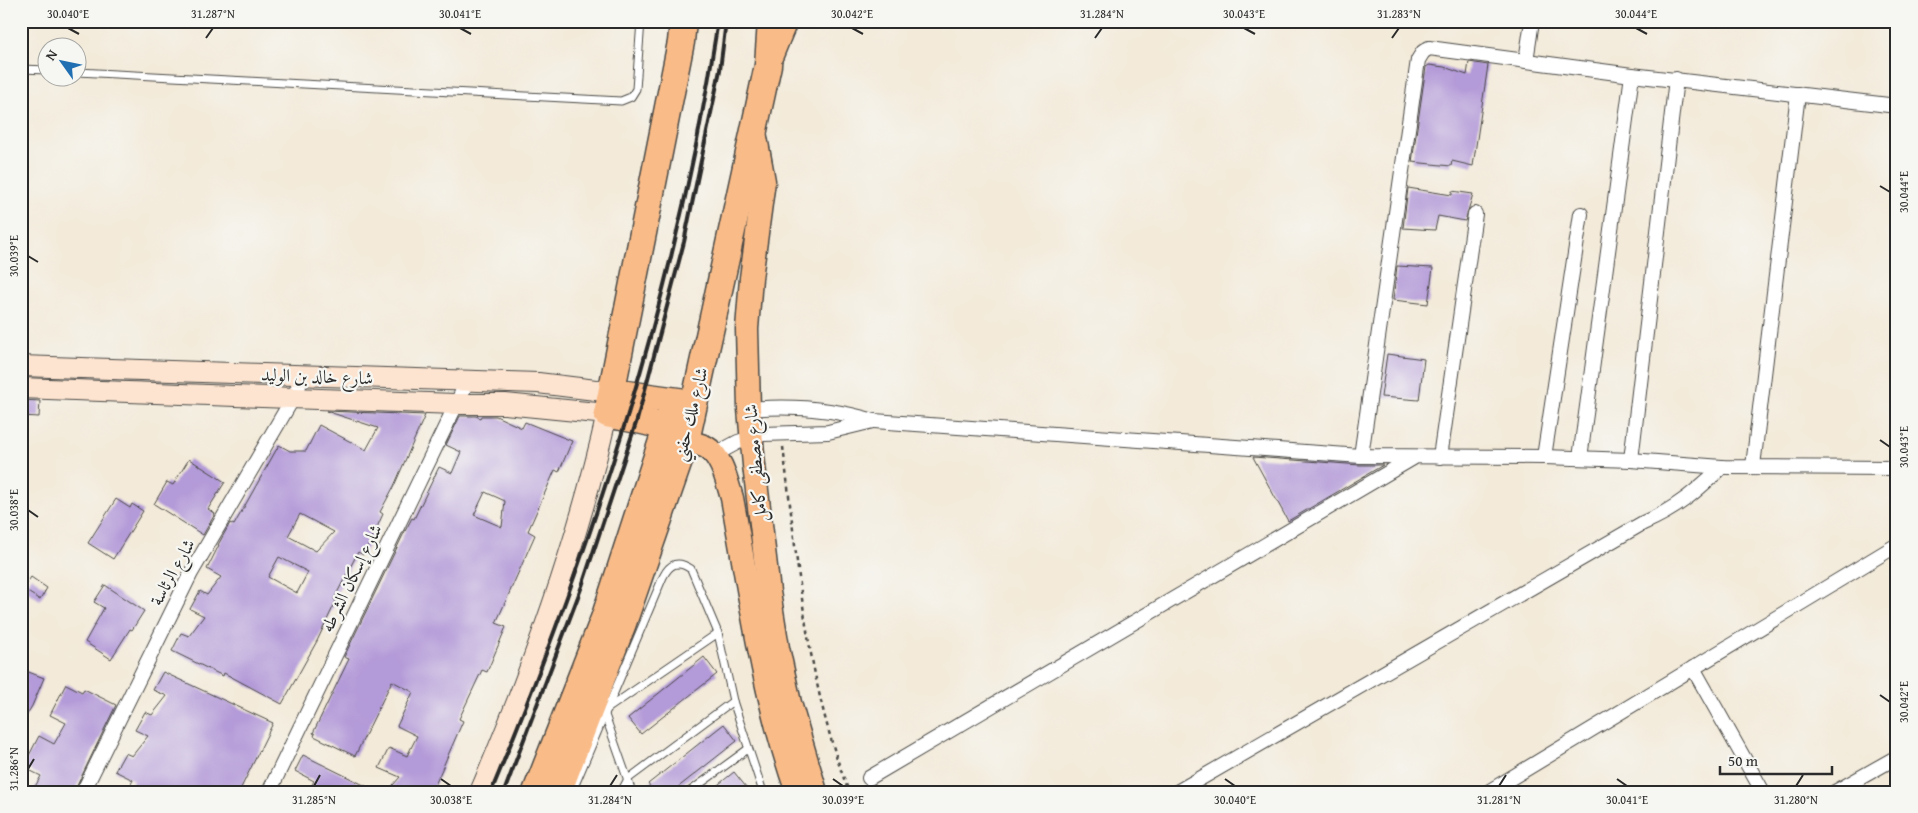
<svg xmlns="http://www.w3.org/2000/svg" width="1918" height="813" viewBox="0 0 1918 813" font-family="'Gentium Book Plus',Amiri,serif">
<style>
.building{fill:#b39ad8;fill-rule:evenodd}
.lines{fill:none;stroke-linecap:round;stroke-linejoin:round}
.lane-casing{stroke:#494845;stroke-width:9}
.street-casing{stroke:#494845;stroke-width:16}
.secondary-casing{stroke:#494845;stroke-width:22}
.primary-casing{stroke:#494845;stroke-width:25}
.highway-casing{stroke:#494845;stroke-width:29}
.path{stroke:#494845;stroke-width:2.5;stroke-dasharray:4 4;stroke-linecap:butt}
.lane{stroke:#fff;stroke-width:7}
.street{stroke:#fff;stroke-width:14}
.secondary{stroke:#fde4d0;stroke-width:20}
.primary{stroke:#f9bc89;stroke-width:22}
.highway{stroke:#f9bc89;stroke-width:26}
.rail{stroke:#2b2b2b;stroke-width:4}
.ticks{fill:none;stroke:#2b2b2b;stroke-width:2}
.labels{text-anchor:middle;dominant-baseline:central;stroke-width:4.5;stroke-linejoin:round;paint-order:stroke}
.street-label{font-size:18px;fill:#2b2b2b;stroke:#f6f6f2}
.neatline{fill:none;stroke:#2b2b2b;stroke-width:2}
.ticks-label{font-size:12px;text-anchor:middle;fill:#2b2b2b}
</style>
<rect width="100%" height="100%" fill="#f6f6f2"/>
<filter id="ink" filterUnits="userSpaceOnUse"><feTurbulence type="fractalNoise" baseFrequency=".02" numOctaves="2"/><feDisplacementMap in="SourceGraphic" scale="10" xChannelSelector="R" yChannelSelector="G"/><feConvolveMatrix kernelMatrix="1 2 1 2 8 2 1 2 1" color-interpolation-filters="sRGB"/></filter>
<filter id="wash" filterUnits="userSpaceOnUse"><feTurbulence type="fractalNoise" baseFrequency=".0096" numOctaves="4" result="noise"/><feDisplacementMap in="SourceGraphic" scale="20" xChannelSelector="R" yChannelSelector="G"/><feGaussianBlur stdDeviation="1.12" result="paint"/><feColorMatrix in="noise" values="0 0 0 0 0 0 0 0 0 0 0 0 0 0 0 0 0 1.4 0 .05"/><feComposite in="paint" operator="in"/></filter>
<g filter="url(#wash)">
<rect width="100%" height="100%" fill="#f3ead9"/>
<g id="blocks">
<g class="building">
<path d="M1469,62L1488,65L1473,166L1452,161L1451,166L1412,162L1426,67L1429,65L1444,67L1467,75Z"/>
<path d="M1408,188L1452,195V191L1473,194L1465,221L1438,216L1435,230L1403,228Z"/>
<path d="M1397,266L1433,268L1428,304L1393,300Z"/>
<path d="M1387,354L1424,359L1419,400L1381,397Z"/>
<path d="M21,400L40,401L39,417L21,416Z"/>
<path d="M326,411L425,415L394,486L380,512L383,514L373,536L363,555L358,552L334,599L336,601L317,641L282,704L224,673L223,676L172,651L181,633L189,636L204,616L190,609L200,591L207,595L221,577L207,569L219,545H218L230,523L234,525L279,445L290,451H306L319,425L366,450L378,428ZM300,514L334,532L316,551L288,536ZM279,557L308,572L297,593L268,577Z"/>
<path d="M460,416H476L480,418L481,416H496L522,428L525,422L572,441L559,472L555,470L528,531L535,535L496,623L506,627L487,672L482,670L459,719L463,721L432,792H387L400,777L379,768L389,748L407,756L417,736L397,726L413,692L392,681L355,756L314,736L315,734L313,733L349,659L344,657L404,533L412,518L414,519L439,467L452,473L461,452L446,445ZM485,492L505,501L502,527L474,515Z"/>
<path d="M1253,457L1360,465H1383L1288,521Z"/>
<path d="M189,459L225,482L208,509L215,514L203,535L154,504L167,482L173,485Z"/>
<path d="M116,499L130,508L132,504L143,511L113,559L88,543Z"/>
<path d="M31,577L47,588L40,600L23,589Z"/>
<path d="M105,585L144,611L132,630L130,629L111,659L85,642L104,608L94,602Z"/>
<path d="M704,657L717,674L641,734L628,718Z"/>
<path d="M21,669L44,678L32,706L21,724Z"/>
<path d="M163,672L273,723L239,792H142L130,786L133,780L115,771L125,753L132,756L148,736L135,730L145,712L152,715L167,696L153,690Z"/>
<path d="M66,684L82,692L84,689L116,705L74,792H32L41,776L23,767L39,736L54,744L66,723L50,715Z"/>
<path d="M724,724L737,741L672,792H654L648,784Z"/>
<path d="M303,755L378,792H325L312,785L314,781L295,771Z"/>
<path d="M734,772L750,792H709Z"/>
</g>
</g>
</g>
<g filter="url(#ink)">
<use href="#blocks" fill-opacity="0" stroke="#494845" stroke-width="1"/>
<g class="lines">
<defs>
<g id="lane">
<path d="M21,69L48,70"/>
<path d="M78,72L621,101L631,97L636,89L641,21"/>
<path d="M607,709L718,633"/>
<path d="M605,715L632,792"/>
<path d="M572,792L663,577C670,563 678,560 691,569L718,633L733,701L763,792"/>
<path d="M621,792L628,779L733,701"/>
<path d="M689,792L748,749"/>
</g>
<g id="street">
<path d="M1526,61L1532,21"/>
<path d="M749,409C792,405 832,408 874,421L1361,456L1544,457L1631,460L1722,467L1897,468"/>
<path d="M714,455L738,442L763,434L828,432L873,421"/>
<path d="M1361,456L1418,60L1423,52L1429,48L1632,75L1897,106"/>
<path d="M1440,457L1475,214"/>
<path d="M1544,457L1581,214"/>
<path d="M1580,458L1632,75"/>
<path d="M1631,460L1676,79"/>
<path d="M1753,466L1798,94"/>
<path d="M1693,668L1763,792"/>
<path d="M869,778L1413,458"/>
<path d="M83,792L191,573L293,398L304,375"/>
<path d="M269,792L467,382"/>
<path d="M1177,792L1643,523C1677,509 1696,491 1722,467"/>
<path d="M1488,792L1897,545"/>
<path d="M1835,792L1897,757"/>
</g>
<g id="secondary">
<path d="M21,366L538,383L612,392"/>
<path d="M21,388L455,404H505L607,414C578,544 532,670 480,792"/>
</g>
<g id="primary">
<path d="M772,55L786,21"/>
<path d="M755,132L764,181L751,278L747,329L749,409L754,465L769,592L778,648L790,703L816,792"/>
<path d="M686,441C692,443 700,444 706,447C722,456 727,482 732,498C750,596 763,697 797,792"/>
</g>
<g id="highway">
<path d="M683,21L681,42L607,414C634,420 666,422 686,441"/>
<path d="M612,392L693,403"/>
<path d="M536,792L605,616L675,401"/>
<path d="M558,792L623,623L686,441L754,130L768,65L771,21"/>
</g>
</defs>
<use href="#lane" class="lane-casing"/>
<use href="#street" class="street-casing"/>
<use href="#secondary" class="secondary-casing"/>
<use href="#primary" class="primary-casing"/>
<use href="#highway" class="highway-casing"/>
<path class="path" d="M783,447C798,563 806,682 849,792"/>
<use href="#lane" class="lane"/>
<use href="#street" class="street"/>
<use href="#secondary" class="secondary"/>
<use href="#primary" class="primary"/>
<use href="#highway" class="highway"/>
<g class="rail">
<path d="M491,792C594,544 678,287 718,21"/>
<path d="M504,792L582,586L637,420L684,242L720,70L726,21"/>
</g>
</g>
</g>
<path class="ticks" d="M68,28L79,34M460,28L471,34M852,28L863,34M1244,28L1255,34M1636,28L1647,34M206,38L213,28M1095,38L1102,28M1392,38L1399,28M1880,186L1890,192M28,256L38,262M1880,440L1890,447M28,510L38,517M1880,695L1890,702M28,769L34,759M441,779L451,786M833,779L843,786M1225,779L1235,786M1617,779L1627,786M314,786L320,775M610,786L617,775M1499,786L1506,775M1796,786L1803,775"/>
<g class="labels">
<g class="street-label">
<text transform="translate(317 376) rotate(2)">شارع خالد بن الوليد</text>
<text transform="translate(690 414) rotate(-76)">شارع ملك حفني</text>
<text transform="translate(755 463) rotate(-95)">شارع مصطفى كامل</text>
<text transform="translate(172 572) rotate(-61)">شارع الرئاسة</text>
<text transform="translate(351 578) rotate(-64)">شارع إسكان الشرطه</text>
</g>
</g>
<rect width="1918" height="813" fill="none" stroke="#f6f6f2" stroke-width="55"/>
<g transform="translate(62 62) rotate(303)"><circle r="24" fill="#f6f6f2" stroke="#a5a5a2"/>
<path d="M0-4L9 19L0 12L-9 19Z" fill="#1f6fb2"/>
<text y="-8" font-size="14" font-weight="bold" text-anchor="middle" fill="#2b2b2b">N</text>
</g>
<path d="M1720 766v8h112v-8" fill="none" stroke="#2b2b2b" stroke-width="2.5"/>
<text x="1728" y="766" font-size="15" fill="#2b2b2b" stroke="#f6f6f2" stroke-width="4" paint-order="stroke">50 m</text>
<rect x="28" y="28" width="1862" height="758" class="neatline"/>
<g class="ticks-label">
<text x="68" y="18">30.040°E</text>
<text x="213" y="18">31.287°N</text>
<text x="460" y="18">30.041°E</text>
<text x="852" y="18">30.042°E</text>
<text x="1102" y="18">31.284°N</text>
<text x="1244" y="18">30.043°E</text>
<text x="1399" y="18">31.283°N</text>
<text x="1636" y="18">30.044°E</text>
<text transform="translate(1904 192) rotate(-90)" y="4">30.044°E</text>
<text transform="translate(14 256) rotate(-90)" y="4">30.039°E</text>
<text transform="translate(1904 447) rotate(-90)" y="4">30.043°E</text>
<text transform="translate(14 510) rotate(-90)" y="4">30.038°E</text>
<text transform="translate(1904 702) rotate(-90)" y="4">30.042°E</text>
<text transform="translate(14 769) rotate(-90)" y="4">31.286°N</text>
<text x="314" y="804">31.285°N</text>
<text x="451" y="804">30.038°E</text>
<text x="610" y="804">31.284°N</text>
<text x="843" y="804">30.039°E</text>
<text x="1235" y="804">30.040°E</text>
<text x="1499" y="804">31.281°N</text>
<text x="1627" y="804">30.041°E</text>
<text x="1796" y="804">31.280°N</text>
</g>
</svg>
